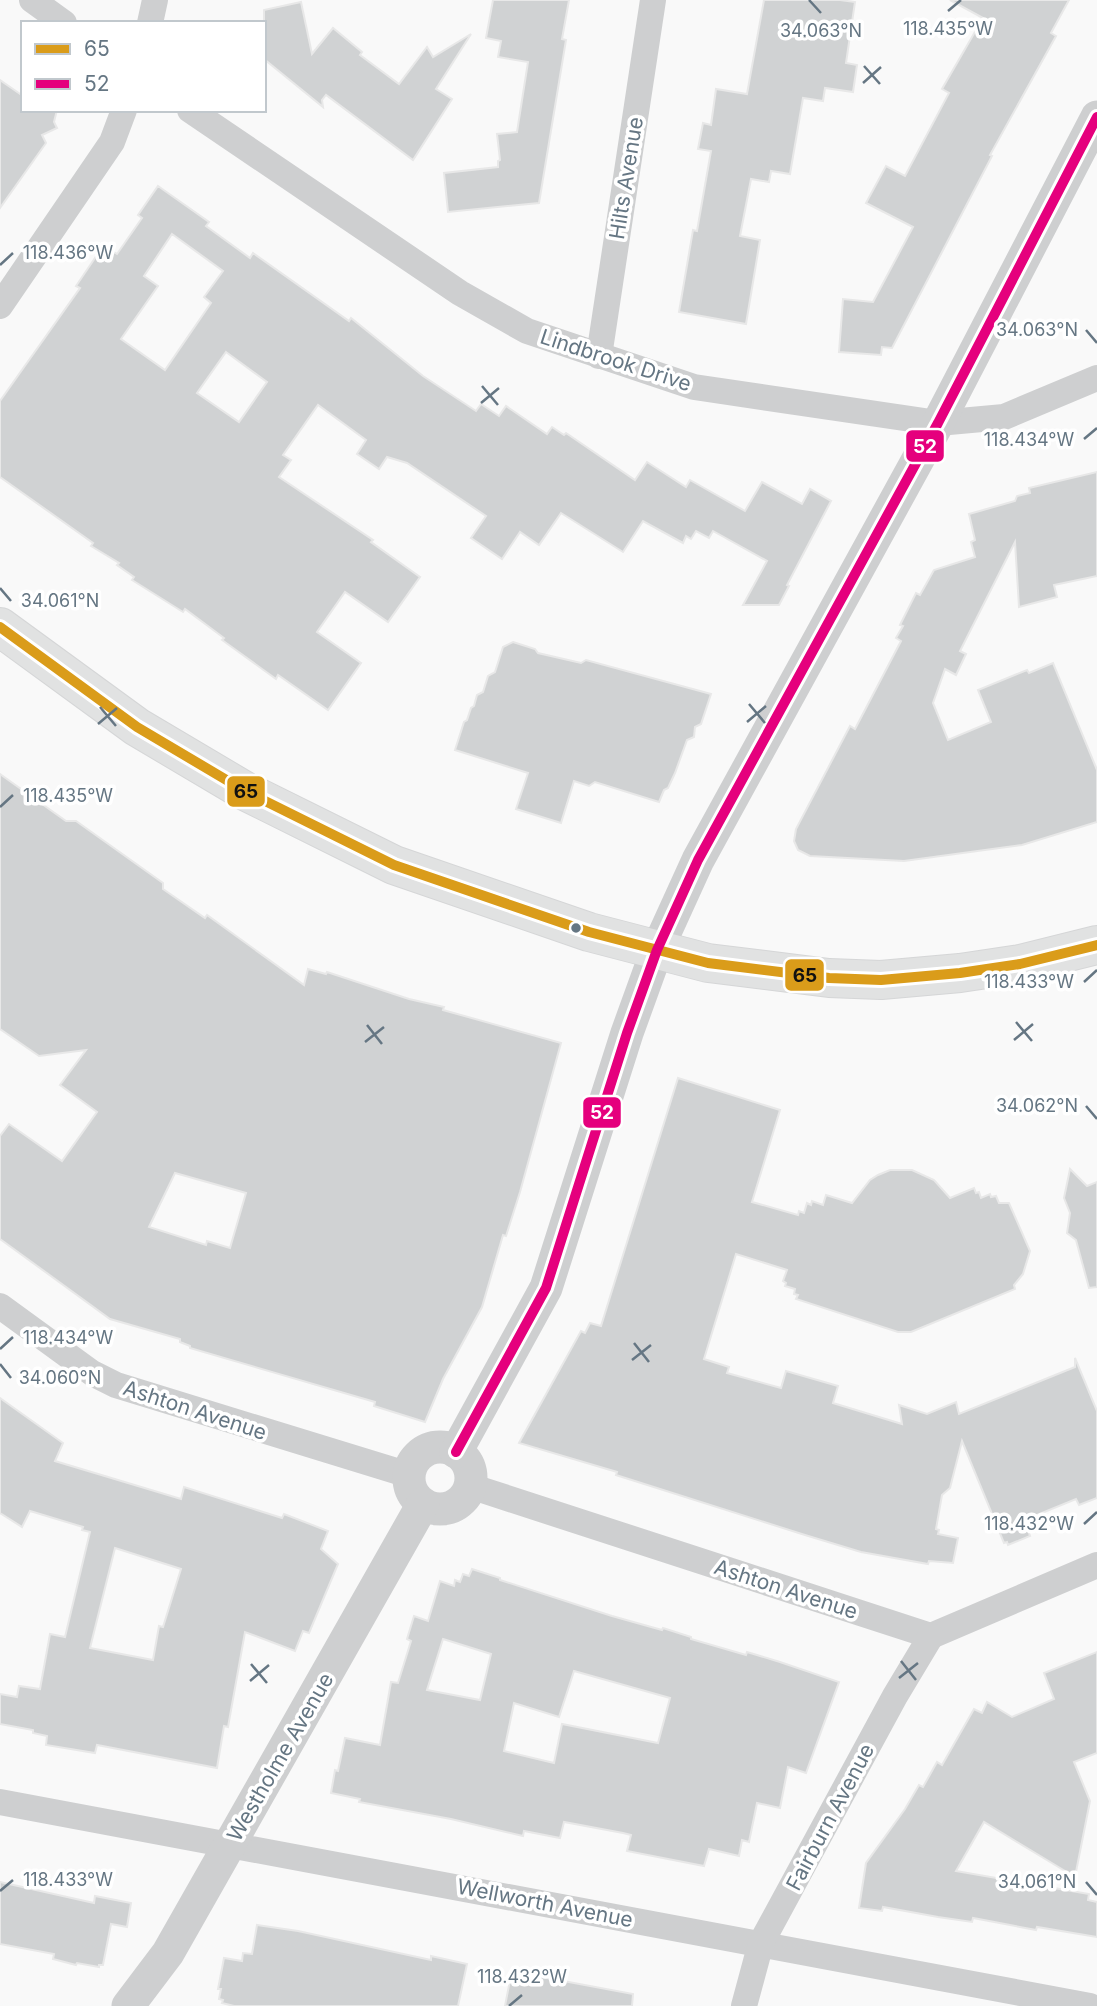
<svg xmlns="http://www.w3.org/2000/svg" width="1097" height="2006" viewBox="0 0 1097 2006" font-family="Inter,sans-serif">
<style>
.building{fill:#d0d2d3;stroke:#e8e8e8;stroke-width:2;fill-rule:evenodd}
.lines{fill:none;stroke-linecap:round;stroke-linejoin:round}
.primary-casing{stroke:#d5d6d7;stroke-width:40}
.minor{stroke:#cecfd0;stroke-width:26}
.tertiary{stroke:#cecfd0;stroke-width:33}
.primary{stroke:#e1e2e2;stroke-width:38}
.bus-1-casing{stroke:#fff;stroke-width:16}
.bus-2-casing{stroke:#fff;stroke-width:16}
.bus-1{stroke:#da9c1a;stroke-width:10}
.bus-2{stroke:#e5007d;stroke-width:10}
.ticks{fill:none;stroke:#657683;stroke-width:2.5}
.bus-dot{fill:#657683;stroke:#fff;stroke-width:2.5}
.labels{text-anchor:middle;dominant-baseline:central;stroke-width:7;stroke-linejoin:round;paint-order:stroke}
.street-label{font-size:21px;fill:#657683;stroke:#fff}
.ticks-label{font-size:18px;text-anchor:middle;fill:#657683;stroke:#fff;stroke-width:7;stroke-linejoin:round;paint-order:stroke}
.line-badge{stroke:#fff;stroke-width:2.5}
.badge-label{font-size:19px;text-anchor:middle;font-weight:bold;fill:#fff}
.pale-badge-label{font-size:19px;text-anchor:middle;font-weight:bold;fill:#111}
</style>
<rect width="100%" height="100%" fill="#f9f9f9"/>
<g class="building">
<path d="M493,0H569L562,39L566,40L539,203L448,212L444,173L498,167V161L500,160L497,134L517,132L528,62L498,57L501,41L486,38Z"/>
<path d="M764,0H840L855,2L846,63L857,65L853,92L825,88L823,101L803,98L790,174L771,171L769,182L751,179L740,236L760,240L746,324L679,312L693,230L697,231L711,151L698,149L703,123L711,125L716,89L747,94Z"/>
<path d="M950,0H1069L1051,33L1056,36L990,155L992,156L892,348L882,347L881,355L839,352L843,299L873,302L913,227L866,203L886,166L905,176L949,93L942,89L983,18Z"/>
<path d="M301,2L312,54L333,28L362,52L360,55L399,84L427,47L433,57L471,34L436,89L452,99L413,160L326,95L322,100L323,107L264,59V10Z"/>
<path d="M0,80L23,96V110H57L54,122L57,128L42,135L46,143L0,208Z"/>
<path d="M158,186L209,222L206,226L250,258L253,253L349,321L351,318L423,376L476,411L481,404L499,416L506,406L547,434L552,427L564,435L566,433L635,480L647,462L686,487L690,480L745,511L762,482L802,504L810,489L831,501L787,585L789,586L779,605H743L767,561L713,531L709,538L696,531L691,539L686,536L683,543L643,521L623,552L561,513L539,545L520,532L502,559L471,538L486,516L407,463L387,457L379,469L357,454L366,440L318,405L283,455L291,460L279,477L373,540L371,542L420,577L388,622L345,592L317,632L361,663L328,710L278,675L276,679L222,640L224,638L185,609L183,612L132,580L134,577L117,565L119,563L91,546L93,543L0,477V401L80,288L76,286L97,255L103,259L109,249L117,254L142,218L138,215ZM172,234L223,271L204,297L211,303L165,370L121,339L158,286L144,276ZM226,352L267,382L239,422L197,393Z"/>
<path d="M1097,472V576L1054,585L1057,597L1019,607L1015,542L960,651L966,654L956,675L945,669L933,703L948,740L991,722L978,690L1027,670L1029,673L1053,663L1097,770V822L1022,845L904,861L810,856L798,850L794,841L796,829L850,726L855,729L901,641L896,638L903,626L900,625L916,593L920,595L934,570L975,557L971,542L975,540L969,514L1015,501L1017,496L1030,493L1029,488Z"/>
<path d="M513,642L535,649L538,653L581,663L586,660L711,694L701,724L695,727L694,737L687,740L675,773L668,788L664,790L659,802L595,782L589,786L574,781L561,823L516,809L528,773L455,750L464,722L467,720L471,708L474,706L477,695L483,692L488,676L495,672L503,647Z"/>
<path d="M0,774L66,821H76L163,883V889L205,918L207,915L304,985L308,969L326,974L327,972L409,999L444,1007L443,1010L561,1043L520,1192L506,1236L503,1235L482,1307L443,1379L425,1422L374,1406L375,1402L190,1348V1346L180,1342V1339L110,1319L0,1239V1136L9,1124L62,1161L97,1112L60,1085L86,1050L39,1056L0,1029ZM175,1173L246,1193L230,1248L207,1241L206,1245L149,1227Z"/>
<path d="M678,1078L780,1110L752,1202L798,1215L799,1211L804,1213L807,1203L811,1205L812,1201L823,1205L826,1195L852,1203L870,1180L878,1175L890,1170H912L934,1180L950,1198L974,1188L976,1193L979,1192L981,1198L990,1194L991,1197L996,1196L999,1203H1009L1030,1251L1023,1274L1014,1285L1015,1289L911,1332H898L796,1299L798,1295L794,1294L795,1289L785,1286L786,1283L783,1281L787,1270L736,1254L704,1359L729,1367L727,1373L781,1388L786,1371L838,1386L833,1403L902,1424L899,1405L927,1414L956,1402L959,1414L1075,1367V1358L1097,1411V1498L1079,1505L1076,1499L1027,1519L1032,1531L1029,1533L1030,1536L1008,1545L1007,1542L1004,1543L962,1441L950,1488L942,1495L936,1529L939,1530L938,1534L958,1538L953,1563L929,1561L928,1564L861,1552L805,1535L616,1475L617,1472L519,1443L581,1331L585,1333L590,1323L601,1326Z"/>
<path d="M1070,1169L1087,1186L1097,1182V1287L1089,1288L1076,1240L1067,1233L1070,1213L1064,1198Z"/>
<path d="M0,1398L63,1443L55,1461L181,1499L184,1487L282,1518L284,1514L328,1531L321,1549L338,1564L309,1633L303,1631L295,1651L245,1632L228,1727L224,1726L217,1768L97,1745L95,1753L46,1745L47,1736L33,1733V1730L0,1724V1694L17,1697L19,1686L40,1689L50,1634L65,1637L90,1532L82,1530L83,1527L30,1511L22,1527L0,1513ZM115,1548L181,1569L163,1627L159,1626L153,1660L90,1648Z"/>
<path d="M472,1569L500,1578V1580L612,1616L662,1630L663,1628L691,1637V1639L746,1655L747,1652L780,1662L839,1682L806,1773L788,1767L780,1808L757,1803L749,1842L742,1840L739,1856L709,1849L704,1866L627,1851L631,1835L623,1833L564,1822L560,1838L524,1831L523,1836L451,1819L359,1802L360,1799L331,1793L335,1770L338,1771L345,1738L380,1745L391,1682L398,1683L411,1641L407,1639L414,1616L428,1621L440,1581L454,1586L455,1580L460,1582L463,1574L469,1576ZM443,1639L491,1654L480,1700L427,1690ZM574,1671L670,1698L658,1743L562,1724L554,1763L504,1751L514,1703L559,1717Z"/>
<path d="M1097,1652V1753L1074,1762L1090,1801L1075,1877L984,1822L956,1871L1089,1894L1088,1900L1097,1902V1937L1037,1927L1036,1930L973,1918L972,1922L938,1917L883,1907L882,1911L859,1908L866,1863L905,1809L919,1785L923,1787L937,1762L942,1765L974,1709L982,1713L987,1702L1012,1717L1054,1699L1044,1673Z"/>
<path d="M0,1882L94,1903L95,1896L131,1903L127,1927L111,1924L103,1965H99V1967L77,1963L76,1965L53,1959L54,1954L0,1944Z"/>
<path d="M257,1925L298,1931L431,1960V1956L467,1964L458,2006H234L222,2003L223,2000L219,1999L221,1989H218L224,1958L242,1961L243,1953L252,1954Z"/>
<path d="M526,1974L633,1994L632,2006H505L511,1975L525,1978Z"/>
</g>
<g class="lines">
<defs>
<path id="primary" d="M0,627L137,727L245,791L394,865L589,932L708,963L829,978L881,980L960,973L1020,964L1097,945"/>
</defs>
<use href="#primary" class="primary-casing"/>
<g class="minor">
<path d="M32,0L64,23"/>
<path d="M150,23L155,0"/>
<path d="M190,110L460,293L527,331L694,387L938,423L1004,417L1097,378"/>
<path d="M0,306L112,142L124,110"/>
<path d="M599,356L653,0"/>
<path d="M0,1306L92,1373L116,1385L409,1475"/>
<path d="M470,1486L931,1636L1097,1565"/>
<path d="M0,1802L1090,2006"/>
<path d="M744,2006L761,1943L895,1696L931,1636"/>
</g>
<g class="tertiary">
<circle cx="440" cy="1478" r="31"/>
<path d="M456,1452L546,1288L627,1033L657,950L698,860L938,423L1097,117"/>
<path d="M128,2006L168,1953L423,1504"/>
</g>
<use href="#primary" class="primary"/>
<defs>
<path id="bus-1" d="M0,627L137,727L245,791L394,865L589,932L708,963L829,978L881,980L960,973L1020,964L1097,945"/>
<path id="bus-2" d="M456,1452L546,1288L627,1033L657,950L698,860L938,423L1097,117"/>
</defs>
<use href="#bus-1" class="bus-1-casing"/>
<use href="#bus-2" class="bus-2-casing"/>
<use href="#bus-1" class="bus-1"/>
<use href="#bus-2" class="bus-2"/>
</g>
<path class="ticks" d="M809,0L821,13M948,11L961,0M864,66L880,84M863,83L881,67M0,265L13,253M1086,330L1097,343M482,386L498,405M481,403L499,388M1084,439L1097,428M0,588L11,601M749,704L765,723M100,707L116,726M747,722L766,706M98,724L117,708M0,807L13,795M1084,982L1097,970M1016,1022L1032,1041M367,1025L382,1044M1014,1040L1033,1024M365,1042L384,1027M1086,1106L1097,1119M634,1343L649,1362M0,1349L13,1337M632,1360L651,1345M0,1364L11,1378M1084,1524L1097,1512M901,1661L916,1680M251,1664L267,1683M899,1678L918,1663M250,1681L269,1665M1086,1882L1097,1895M0,1891L13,1880M509,2006L522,1995"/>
<circle class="bus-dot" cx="576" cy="928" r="6"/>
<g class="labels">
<g class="street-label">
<text transform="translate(626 178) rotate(-81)">Hilts Avenue</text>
<text transform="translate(616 360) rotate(18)">Lindbrook Drive</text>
<text transform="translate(195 1410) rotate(18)">Ashton Avenue</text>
<text transform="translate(786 1589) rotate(18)">Ashton Avenue</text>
<text transform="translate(280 1757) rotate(-60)">Westholme Avenue</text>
<text transform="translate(830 1817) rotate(-62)">Fairburn Avenue</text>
<text transform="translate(545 1903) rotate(11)">Wellworth Avenue</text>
</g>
</g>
<g class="ticks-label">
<text x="948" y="35">118.435°W</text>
<text x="821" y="37">34.063°N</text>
<text x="68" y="259">118.436°W</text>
<text x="1037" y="336">34.063°N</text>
<text x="1029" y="446">118.434°W</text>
<text x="60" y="607">34.061°N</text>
<text x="68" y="802">118.435°W</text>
<text x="1029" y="988">118.433°W</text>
<text x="1037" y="1112">34.062°N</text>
<text x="68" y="1344">118.434°W</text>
<text x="60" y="1384">34.060°N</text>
<text x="1029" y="1530">118.432°W</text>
<text x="68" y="1886">118.433°W</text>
<text x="1037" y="1888">34.061°N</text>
<text x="522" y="1983">118.432°W</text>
</g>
<g class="line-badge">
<rect x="905" y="429" width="40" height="34" rx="7" fill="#e5007d"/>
<rect x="226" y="775" width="40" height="33" rx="7" fill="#da9c1a"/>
<rect x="784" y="958" width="41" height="34" rx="7" fill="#da9c1a"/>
<rect x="582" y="1096" width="40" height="33" rx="7" fill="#e5007d"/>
</g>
<g class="badge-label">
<text x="925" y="453">52</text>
<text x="602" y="1119">52</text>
</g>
<g class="pale-badge-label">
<text x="246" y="798">65</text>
<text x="805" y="982">65</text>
</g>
<rect x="21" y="21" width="245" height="91" fill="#ffffff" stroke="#c1c8cd" stroke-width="2"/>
<rect x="35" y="44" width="35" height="10" fill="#da9c1a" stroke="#c1c8cd" stroke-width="2"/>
<text x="84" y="56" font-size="21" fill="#657683">65</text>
<rect x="35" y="79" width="35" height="10" fill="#e5007d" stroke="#c1c8cd" stroke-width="2"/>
<text x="84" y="91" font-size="21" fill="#657683">52</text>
</svg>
